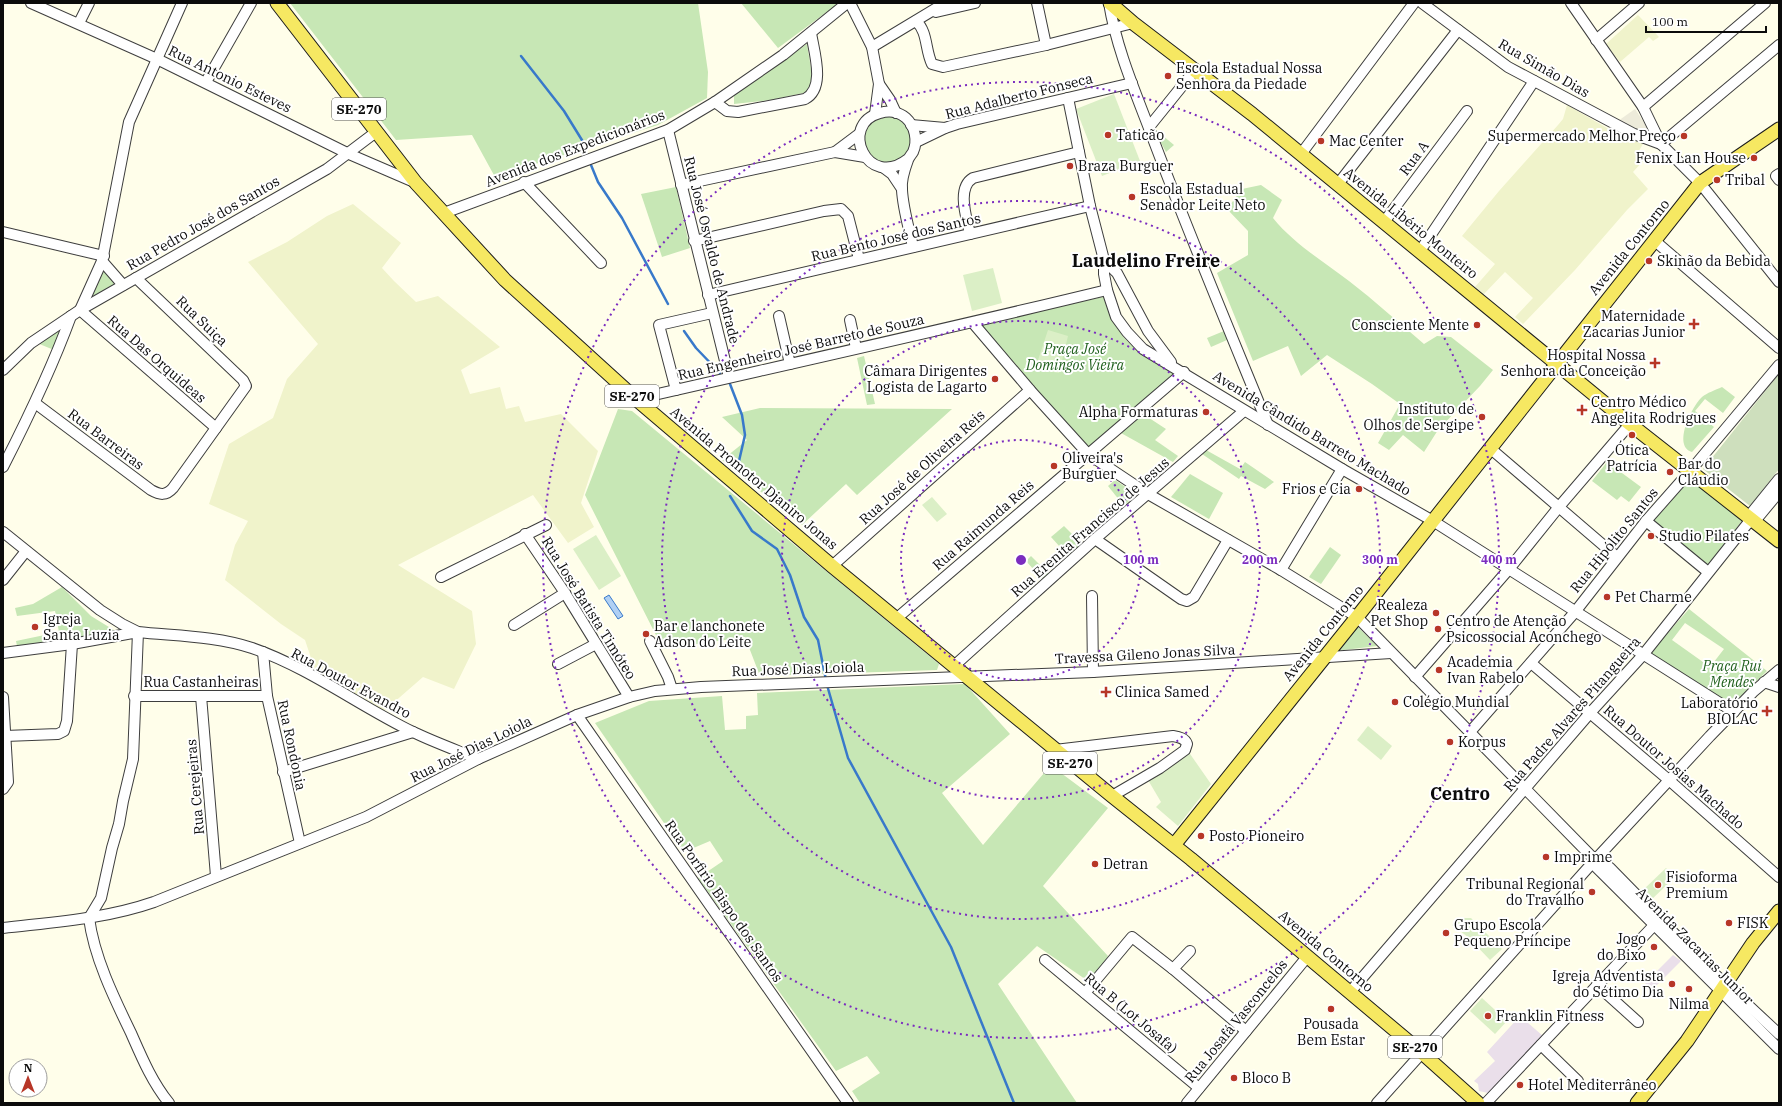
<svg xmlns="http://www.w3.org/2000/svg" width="1782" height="1106" viewBox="0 0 1782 1106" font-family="'IBM Plex Serif',serif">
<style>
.industrial{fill:#eadfea}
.farmland{fill:#f0f3cb}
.green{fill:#c7e7b5;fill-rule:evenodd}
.cemetery{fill:#cedfbd}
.pitch{fill:#dbefc6}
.plaza{fill:#edebda}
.water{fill:#b0d0f4;stroke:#3879ca}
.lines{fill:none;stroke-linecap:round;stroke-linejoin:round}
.stream{stroke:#3879ca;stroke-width:2.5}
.minor-casing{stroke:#3e3e3e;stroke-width:12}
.major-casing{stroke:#1c1c1c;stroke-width:15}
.minor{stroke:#fff;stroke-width:10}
.major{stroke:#f6e862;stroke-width:13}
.ring{fill:none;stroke:#7b2cbf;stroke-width:2;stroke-dasharray:2 4}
.poi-dot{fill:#b73627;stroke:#fff;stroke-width:1.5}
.labels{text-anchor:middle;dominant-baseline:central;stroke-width:4;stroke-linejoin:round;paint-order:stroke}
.shield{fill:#fff;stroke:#545454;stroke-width:1}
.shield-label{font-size:13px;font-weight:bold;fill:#0b0b0b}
.poi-label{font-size:14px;fill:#0b0b0b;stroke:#fff;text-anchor:start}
.street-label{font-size:14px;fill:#0b0b0b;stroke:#fff}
.park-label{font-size:14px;font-style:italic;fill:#21611e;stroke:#fff}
.district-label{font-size:18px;font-weight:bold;fill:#0b0b0b;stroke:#fff}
.centre{fill:#7b2cbf;stroke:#fff;stroke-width:2}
.ring-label{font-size:12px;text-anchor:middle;font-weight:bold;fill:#7b2cbf;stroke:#fff;stroke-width:4;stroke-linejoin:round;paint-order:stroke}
</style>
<rect width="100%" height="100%" fill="#fffeea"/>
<g class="industrial">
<path d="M1673,955L1681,961L1653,989L1645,983Z"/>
<path d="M1520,1016L1543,1036L1488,1093L1479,1091L1478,1084L1474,1081L1495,1061L1487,1052Z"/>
</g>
<g class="farmland">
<path d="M1638,15L1659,37L1653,41L1649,37L1620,62L1606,44Z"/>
<path d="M1567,105L1607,128L1643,144L1637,154L1644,160L1633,172L1648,189L1627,210L1575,270L1523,324L1515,317L1533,298L1505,272L1483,295L1475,287L1495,264L1462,236L1499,191L1558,125L1563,119Z"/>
<path d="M353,204L401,243L382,268L394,281L416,302L438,296L500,347L461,370L470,394L500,387L506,409L519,406L525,422L561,414L598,451L581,503L594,527L568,543L533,495L398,565L472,611L476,644L454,689L423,677L384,711L315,670L305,640L281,624L225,580L235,545L248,521L209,504L229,444L273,418L287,379L318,344L248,262L287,242L327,216Z"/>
</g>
<g class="green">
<path d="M290,3H698L708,72L707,98L658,125L495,177L472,135L396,140Z"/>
<path d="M741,3H839L778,48Z"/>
<path d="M807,44C809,60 815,77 808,92L771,100L734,104V94Z"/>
<circle cx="888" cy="139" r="24"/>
<path d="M1154,130H1156L1174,145L1166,152Z"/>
<path d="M1261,185L1282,200L1273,218C1294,244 1323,261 1349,281C1375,301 1399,323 1424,344L1437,336L1451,337L1493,370L1480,386L1438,430L1424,452L1403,435L1389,450L1378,443L1400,404L1372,384L1327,355L1301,376L1288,346L1253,361L1217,273L1248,255V231L1227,209L1242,189Z"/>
<path d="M676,187L690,248L662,257L641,194Z"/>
<path d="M103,269L118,285L89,300Z"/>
<path d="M1107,296C1111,310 1116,330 1127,341C1139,353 1165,363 1181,371L1089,450L980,325Z"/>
<path d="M64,326L54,350L37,343Z"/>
<path d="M1224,331L1227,340L1211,347L1207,338Z"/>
<path d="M864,356L875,404L867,405L857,358Z"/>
<path d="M1722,387L1735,397L1723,413L1705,399L1695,411L1714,427L1692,452C1672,446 1692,406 1702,397C1707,393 1715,390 1722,387Z"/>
<path d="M760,408L952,409L857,495L846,484L802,525L722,460L747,440L722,417Z"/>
<path d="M618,409L632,411L939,664L937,670L760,676L745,637L663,649L585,495Z"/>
<path d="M1143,414L1166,429L1155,440L1178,456L1173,462L1121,433Z"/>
<path d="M1206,450L1240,469L1245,462L1274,482L1265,489L1241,476L1239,479L1202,454Z"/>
<path d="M1607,462L1641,487L1629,502L1621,496L1617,500L1592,481Z"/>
<path d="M1190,474L1223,493L1209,519L1171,497Z"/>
<path d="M1692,478L1744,518L1707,567L1652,521Z"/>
<path d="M1115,480L1136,494L1124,506L1108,486Z"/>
<path d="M1064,526L1083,545L1070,558L1051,537Z"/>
<path d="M1330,547L1341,555L1321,584L1309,577Z"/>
<path d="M1031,556L1049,574L1043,580L1026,561Z"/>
<path d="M62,587L91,616L117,632L81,640L17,646L16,641L59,632L55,611L17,616L15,608L33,604Z"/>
<path d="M1689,609L1767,671L1731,706L1649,654ZM1685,623L1724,649L1710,667L1672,640Z"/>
<path d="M1356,625L1377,646L1336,651Z"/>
<path d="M965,684L1010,734L942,793L983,845L1050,766L1057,770L1108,808L1043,886L1108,956L1101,968L1085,979L1037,946L998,984L1077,1103H860L852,1091L880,1073L867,1056L836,1071L698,878L723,861L710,841L684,852L595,723L649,701L722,696L725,730L746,729V716L758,715L757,693Z"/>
</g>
<path class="cemetery" d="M1779,374V469L1750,506L1703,469Z"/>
<g class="pitch">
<path d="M1114,94L1140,161L1102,176L1076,109Z"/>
<path d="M993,268L1002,303L972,311L963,275Z"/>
<path d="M1048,330L1068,336L1059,373L1035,369Z"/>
<path d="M932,497L947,514L937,522L922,505Z"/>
<path d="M596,535L621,576L599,590L573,549Z"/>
<path d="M1368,726L1392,746L1381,760L1357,740Z"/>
<path d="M1188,751L1211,784L1178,826L1156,807L1161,802L1148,780Z"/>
<path d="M1666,868L1674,878L1650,901L1641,892Z"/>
<path d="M1462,918H1471L1502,949L1490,960L1468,937L1452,925Z"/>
<path d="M1482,998L1507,1021L1495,1034L1470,1011Z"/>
</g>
<path class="plaza" d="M1635,109L1651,133L1650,137L1618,121Z"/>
<path class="water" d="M609,595L623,616L618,619L604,598Z"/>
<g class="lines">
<g class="stream">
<path d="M521,56L564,111L585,145"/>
<path d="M591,165L598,182L622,218L668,304"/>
<path d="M684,331L696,348L720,373"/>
<path d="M730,384L742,415L745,435L739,461"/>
<path d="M730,496L752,531L777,549L790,575L804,617L818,640L826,680"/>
<path d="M827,685L848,758L951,947L1014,1103"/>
</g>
<defs>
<g id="minor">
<path d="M31,3L157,59L349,154L414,182"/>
<path d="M182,3L129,122L102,261L80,310L216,428"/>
<path d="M850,3L872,47L879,84L875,114"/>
<path d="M1037,3L1046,45"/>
<path d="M1109,3C1117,52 1138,98 1155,144C1191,239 1230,332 1268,425"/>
<path d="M1422,3L1508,67L1634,134L1661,144"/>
<path d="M1571,3L1643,107L1661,144L1700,183L1779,282"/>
<path d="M936,12L975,3"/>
<path d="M916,21C928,32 925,50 932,64L943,67L1046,45L1133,23"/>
<path d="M79,23L89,3"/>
<path d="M1596,40L1639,3"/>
<path d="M872,47L945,3"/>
<path d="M206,82L251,3"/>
<path d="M879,84L890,100L896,113"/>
<path d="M1068,98L1090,206L1104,260V274L1107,290L1116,317L1127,332L1143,349L1342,469L1433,521L1734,712"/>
<path d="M715,102L727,111L738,112L805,99C826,88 814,52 811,33"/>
<path d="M1643,107L1765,3"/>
<path d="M911,125L945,128"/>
<path d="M1149,127L1195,70"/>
<path d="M668,130L729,377"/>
<path d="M916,142L945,128L957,124L1132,83"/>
<path d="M1661,144L1779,45"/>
<path d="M835,152L859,134"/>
<path d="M1301,154L1414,3"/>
<path d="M908,159C867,191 838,124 880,113C889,110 899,112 906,118C915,126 918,141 913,152C911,155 909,157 908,160C905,168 901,182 902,190C903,209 909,228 913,247"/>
<path d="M884,168L892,174L902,189"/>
<path d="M1779,174L1776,176L1779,180"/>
<path d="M524,182L601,263"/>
<path d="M1338,184L1458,30"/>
<path d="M681,185L835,152L865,157"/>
<path d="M444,213L668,130L715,102L783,55L847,3"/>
<path d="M1384,222L1467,111"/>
<path d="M3,232L104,256"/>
<path d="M970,234C967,219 956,188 973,178L1079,152"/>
<path d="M694,241L824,211L841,209L848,216L859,259"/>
<path d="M1655,241L1779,348"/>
<path d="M1420,251L1534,81"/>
<path d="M1104,260L1117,273L1148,331L1171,362"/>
<path d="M102,261L123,285"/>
<path d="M708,295L1090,206"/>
<path d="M779,316L790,364"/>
<path d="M850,320L856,348"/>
<path d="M973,323L1030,390L1088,454L1148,494L1281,570L1357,617L1595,860L1596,867L1779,1049"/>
<path d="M3,370L31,343L80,310L327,169L376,132"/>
<path d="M676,390L659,325L712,313"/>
<path d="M636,399C793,363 951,328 1107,290"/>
<path d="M35,403L151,490C160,495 166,496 173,488L246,386L243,380L136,278"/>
<path d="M1491,449L1617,557"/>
<path d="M3,467C28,418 52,368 71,316"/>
<path d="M1646,521L1708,572"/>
<path d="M1748,523L1755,521L1779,492"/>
<path d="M3,532L100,610L122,624L138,632C176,636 216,636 252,648C310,668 359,706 413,732C434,742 456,750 478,759"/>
<path d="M525,534L565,593L629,697"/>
<path d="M1095,539L1181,599L1187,601L1194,597L1228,540"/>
<path d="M832,566L1030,390"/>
<path d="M1281,570L1342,469"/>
<path d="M441,577L546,525"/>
<path d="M3,580L26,551"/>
<path d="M1092,596L1093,672"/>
<path d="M897,618L1184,372"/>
<path d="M514,625L565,593"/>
<path d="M650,641L668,677L672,689"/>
<path d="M263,652L267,696L300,843"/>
<path d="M3,653L72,644L138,632L133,759L123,801L119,824L112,848L101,898L89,918"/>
<path d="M1531,663L1670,781L1779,877"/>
<path d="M558,664L596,644"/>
<path d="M955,665L1095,539L1244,411"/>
<path d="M1415,677L1509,569L1558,508L1630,424"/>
<path d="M1764,682L1779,687"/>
<path d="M134,696H267"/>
<path d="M201,696L216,876"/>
<path d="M3,697L8,782L3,789"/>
<path d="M577,715L848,1103"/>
<path d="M1470,732L1575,612L1646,521L1691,470L1779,365"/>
<path d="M5,736L58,734L64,731L67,721L72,644"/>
<path d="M1055,750L1173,736C1179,737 1185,738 1187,744L1185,750L1160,768L1112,796"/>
<path d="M283,772L413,732"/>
<path d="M1595,860L1601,861L1610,868L1706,966L1779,1034"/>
<path d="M89,918C94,957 114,998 131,1033C142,1058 152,1082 169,1103"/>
<path d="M3,928C54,922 105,919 154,902L366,817L478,759L577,715L629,697L655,691L701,687L1093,672L1391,653"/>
<path d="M1045,960L1199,1088"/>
<path d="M1173,969L1190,951"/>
<path d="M1597,985L1638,1022"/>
<path d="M1350,992L1590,713L1643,655L1748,523L1749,516L1779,479"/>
<path d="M1085,993L1132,937L1173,969L1246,1031"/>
<path d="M1541,1045L1578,1081"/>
<path d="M1187,1103L1307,957"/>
<path d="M1377,1103L1595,860L1710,736L1753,692L1779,670"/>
<path d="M1486,1103L1658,921"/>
</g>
<g id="major">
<path d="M277,3L416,183L505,280L636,399L832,566L1112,796L1191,859L1421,1052L1478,1103"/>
<path d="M1110,3L1133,23L1252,114L1630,424L1779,541"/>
<path d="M1174,845L1357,617L1700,183L1779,129"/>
<path d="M1637,1103L1687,1041L1753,943L1779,911"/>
</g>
</defs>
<use href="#minor" class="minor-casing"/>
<use href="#major" class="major-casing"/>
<use href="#minor" class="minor"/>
<use href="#major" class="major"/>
</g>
<g class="ring">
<circle cx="1021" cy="560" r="120"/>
<circle cx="1021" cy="560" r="239"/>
<circle cx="1021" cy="560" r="359"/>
<circle cx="1021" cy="560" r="478"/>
</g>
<g class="poi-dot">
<circle cx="1168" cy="76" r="4"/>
<circle cx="1108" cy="135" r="4"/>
<circle cx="1684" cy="136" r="4"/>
<circle cx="1321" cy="141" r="4"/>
<circle cx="1754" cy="158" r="4"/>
<circle cx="1070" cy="166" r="4"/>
<circle cx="1717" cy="180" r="4"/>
<circle cx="1132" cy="197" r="4"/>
<circle cx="1649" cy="261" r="4"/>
<path d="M1692 318h4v4h4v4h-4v4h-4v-4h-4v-4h4z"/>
<circle cx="1477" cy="325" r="4"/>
<path d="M1653 357h4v4h4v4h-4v4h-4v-4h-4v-4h4z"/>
<circle cx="995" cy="379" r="4"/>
<path d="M1580 404h4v4h4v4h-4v4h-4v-4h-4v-4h4z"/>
<circle cx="1206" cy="412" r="4"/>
<circle cx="1482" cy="417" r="4"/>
<circle cx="1632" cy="435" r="4"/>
<circle cx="1054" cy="466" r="4"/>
<circle cx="1670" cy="472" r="4"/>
<circle cx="1359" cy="489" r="4"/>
<circle cx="1651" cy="536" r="4"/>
<circle cx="1607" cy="597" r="4"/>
<circle cx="1436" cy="613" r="4"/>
<circle cx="35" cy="627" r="4"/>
<circle cx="1438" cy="629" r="4"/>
<circle cx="646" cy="634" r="4"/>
<circle cx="1439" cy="670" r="4"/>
<path d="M1104 686h4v4h4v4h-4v4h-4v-4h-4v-4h4z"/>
<circle cx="1395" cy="702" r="4"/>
<path d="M1765 705h4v4h4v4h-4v4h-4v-4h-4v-4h4z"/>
<circle cx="1450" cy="742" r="4"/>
<circle cx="1201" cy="836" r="4"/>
<circle cx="1546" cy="857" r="4"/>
<circle cx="1095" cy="864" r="4"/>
<circle cx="1658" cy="885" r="4"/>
<circle cx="1592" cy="892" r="4"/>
<circle cx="1729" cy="923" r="4"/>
<circle cx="1446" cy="933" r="4"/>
<circle cx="1654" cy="947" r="4"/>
<circle cx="1672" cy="984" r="4"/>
<circle cx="1689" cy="989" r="4"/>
<circle cx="1331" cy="1009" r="4"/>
<circle cx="1488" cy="1016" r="4"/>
<circle cx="1234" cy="1078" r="4"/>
<circle cx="1520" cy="1085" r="4"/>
</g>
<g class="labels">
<g class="shield">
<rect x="332" y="98" width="54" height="22" rx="3"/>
<rect x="605" y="385" width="54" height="22" rx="3"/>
<rect x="1043" y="752" width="54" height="22" rx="3"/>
<rect x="1388" y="1036" width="54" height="22" rx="3"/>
</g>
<g class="shield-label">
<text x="359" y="109">SE-270</text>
<text x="632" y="396">SE-270</text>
<text x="1070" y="763">SE-270</text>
<text x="1415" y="1047">SE-270</text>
</g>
<g class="poi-label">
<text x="1176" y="68">Escola Estadual Nossa<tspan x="1176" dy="16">Senhora da Piedade</tspan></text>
<text x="1116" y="135">Taticão</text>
<text x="1676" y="136" text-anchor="end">Supermercado Melhor Preço</text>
<text x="1329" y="141">Mac Center</text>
<text x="1746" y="158" text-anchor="end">Fenix Lan House</text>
<text x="1078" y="166">Braza Burguer</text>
<text x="1725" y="180">Tribal</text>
<text x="1140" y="189">Escola Estadual<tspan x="1140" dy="16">Senador Leite Neto</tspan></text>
<text x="1657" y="261">Skinão da Bebida</text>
<text x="1685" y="316" text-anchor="end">Maternidade<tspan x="1685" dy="16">Zacarias Junior</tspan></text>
<text x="1469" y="325" text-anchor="end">Consciente Mente</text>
<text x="1646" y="355" text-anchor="end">Hospital Nossa<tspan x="1646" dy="16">Senhora da Conceição</tspan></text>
<text x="987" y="371" text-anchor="end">Câmara Dirigentes<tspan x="987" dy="16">Logista de Lagarto</tspan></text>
<text x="1591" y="402">Centro Médico<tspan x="1591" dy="16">Angelita Rodrigues</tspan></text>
<text x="1474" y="409" text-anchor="end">Instituto de<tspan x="1474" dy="16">Olhos de Sergipe</tspan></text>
<text x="1198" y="412" text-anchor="end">Alpha Formaturas</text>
<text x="1632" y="450" text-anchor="middle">Ótica<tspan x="1632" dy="16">Patrícia</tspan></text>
<text x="1062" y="458">Oliveira's<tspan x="1062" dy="16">Burguer</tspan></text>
<text x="1678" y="464">Bar do<tspan x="1678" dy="16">Cláudio</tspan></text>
<text x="1351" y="489" text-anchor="end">Frios e Cia</text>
<text x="1659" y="536">Studio Pilates</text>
<text x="1615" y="597">Pet Charme</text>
<text x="1428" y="605" text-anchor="end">Realeza<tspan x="1428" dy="16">Pet Shop</tspan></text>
<text x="43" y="619">Igreja<tspan x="43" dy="16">Santa Luzia</tspan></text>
<text x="1446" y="621">Centro de Atenção<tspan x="1446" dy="16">Psicossocial Aconchego</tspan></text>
<text x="654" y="626">Bar e lanchonete<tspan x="654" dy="16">Adson do Leite</tspan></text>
<text x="1447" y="662">Academia<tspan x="1447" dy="16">Ivan Rabelo</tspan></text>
<text x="1115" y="692">Clinica Samed</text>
<text x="1403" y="702">Colégio Mundial</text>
<text x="1758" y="703" text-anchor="end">Laboratório<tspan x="1758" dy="16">BIOLAC</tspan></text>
<text x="1458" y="742">Korpus</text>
<text x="1209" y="836">Posto Pioneiro</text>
<text x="1554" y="857">Imprime</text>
<text x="1103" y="864">Detran</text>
<text x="1666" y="877">Fisioforma<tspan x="1666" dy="16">Premium</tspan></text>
<text x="1584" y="884" text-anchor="end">Tribunal Regional<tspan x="1584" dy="16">do Travalho</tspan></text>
<text x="1737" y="923">FISK</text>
<text x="1454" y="925">Grupo Escola<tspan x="1454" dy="16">Pequeno Príncipe</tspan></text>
<text x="1646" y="939" text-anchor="end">Jogo<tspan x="1646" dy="16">do Bixo</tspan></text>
<text x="1664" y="976" text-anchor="end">Igreja Adventista<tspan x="1664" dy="16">do Sétimo Dia</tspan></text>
<text x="1689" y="1004" text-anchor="middle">Nilma</text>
<text x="1496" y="1016">Franklin Fitness</text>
<text x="1331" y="1024" text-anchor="middle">Pousada<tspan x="1331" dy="16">Bem Estar</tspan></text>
<text x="1242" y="1078">Bloco B</text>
<text x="1528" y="1085">Hotel Mediterrâneo</text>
</g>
<g class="street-label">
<text transform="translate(1544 68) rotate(30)">Rua Simão Dias</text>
<text transform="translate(230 79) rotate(26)">Rua Antonio Esteves</text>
<text transform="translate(1019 96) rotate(-14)">Rua Adalberto Fonseca</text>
<text transform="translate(575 148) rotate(-21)">Avenida dos Expedicionários</text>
<text transform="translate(1414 158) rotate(-53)">Rua A</text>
<text transform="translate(203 223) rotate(-30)">Rua Pedro José dos Santos</text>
<text transform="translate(1411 223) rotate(39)">Avenida Libério Monteiro</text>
<text transform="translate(896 237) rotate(-13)">Rua Bento José dos Santos</text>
<text transform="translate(1629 247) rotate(-51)">Avenida Contorno</text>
<text transform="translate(712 250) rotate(76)">Rua José Osvaldo de Andrade</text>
<text transform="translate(202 321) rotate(44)">Rua Suiça</text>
<text transform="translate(801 347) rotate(-13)">Rua Engenheiro José Barreto de Souza</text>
<text transform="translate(157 359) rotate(41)">Rua Das Orquideas</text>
<text transform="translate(1312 433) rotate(31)">Avenida Cândido Barreto Machado</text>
<text transform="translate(106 439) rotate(37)">Rua Barreiras</text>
<text transform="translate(922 467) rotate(-42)">Rua José de Oliveira Reis</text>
<text transform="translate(754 478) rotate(40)">Avenida Promotor Djaniro Jonas</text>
<text transform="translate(983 525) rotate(-41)">Rua Raimunda Reis</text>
<text transform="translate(1090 527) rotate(-41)">Rua Erenita Francisco de Jesus</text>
<text transform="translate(1614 540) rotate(-51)">Rua Hipólito Santos</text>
<text transform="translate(589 608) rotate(58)">Rua José Batista Timóteo</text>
<text transform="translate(1323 633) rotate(-51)">Avenida Contorno</text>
<text transform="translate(1145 654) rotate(-3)">Travessa Gileno Jonas Silva</text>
<text transform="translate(798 669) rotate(-2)">Rua José Dias Loiola</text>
<text x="201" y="682">Rua Castanheiras</text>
<text transform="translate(351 683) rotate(28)">Rua Doutor Evandro</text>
<text transform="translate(1572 714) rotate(-49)">Rua Padre Alvares Pitangueira</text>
<text transform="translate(292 745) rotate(78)">Rua Rondonia</text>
<text transform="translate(471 749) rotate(-26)">Rua José Dias Loiola</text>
<text transform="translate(1674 767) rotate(41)">Rua Doutor Josias Machado</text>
<text transform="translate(195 787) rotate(-95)">Rua Cerejeiras</text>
<text transform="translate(724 901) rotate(55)">Rua Porfirio Bispo dos Santos</text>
<text transform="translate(1695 946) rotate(45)">Avenida Zacarias Junior</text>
<text transform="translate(1326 951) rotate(40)">Avenida Contorno</text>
<text transform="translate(1131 1013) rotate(40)">Rua B (Lot Josafa)</text>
<text transform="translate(1236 1021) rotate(-51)">Rua Josafá Vasconcelos</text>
</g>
<g class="park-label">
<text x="1075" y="349">Praça José<tspan x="1075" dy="16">Domingos Vieira</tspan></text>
<text x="1732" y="666">Praça Rui<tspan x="1732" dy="16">Mendes</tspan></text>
</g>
<g class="district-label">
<text x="1146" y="260">Laudelino Freire</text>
<text x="1460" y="793">Centro</text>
</g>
</g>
<circle cx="1021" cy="560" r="6" class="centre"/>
<g class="ring-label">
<text x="1141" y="564">100 m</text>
<text x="1260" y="564">200 m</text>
<text x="1380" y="564">300 m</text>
<text x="1499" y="564">400 m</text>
</g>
<rect width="1782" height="1106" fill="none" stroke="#0b0b0b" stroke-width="8"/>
<g transform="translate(28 1078)"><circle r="19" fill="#ffffff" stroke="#9d9d9d"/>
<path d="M0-3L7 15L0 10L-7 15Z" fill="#b73627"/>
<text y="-6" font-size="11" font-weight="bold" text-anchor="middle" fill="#0b0b0b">N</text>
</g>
<path d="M1646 26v6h120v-6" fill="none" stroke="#0b0b0b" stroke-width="2"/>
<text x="1652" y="26" font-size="12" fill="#0b0b0b" stroke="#ffffff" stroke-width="3" paint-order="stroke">100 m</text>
</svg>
